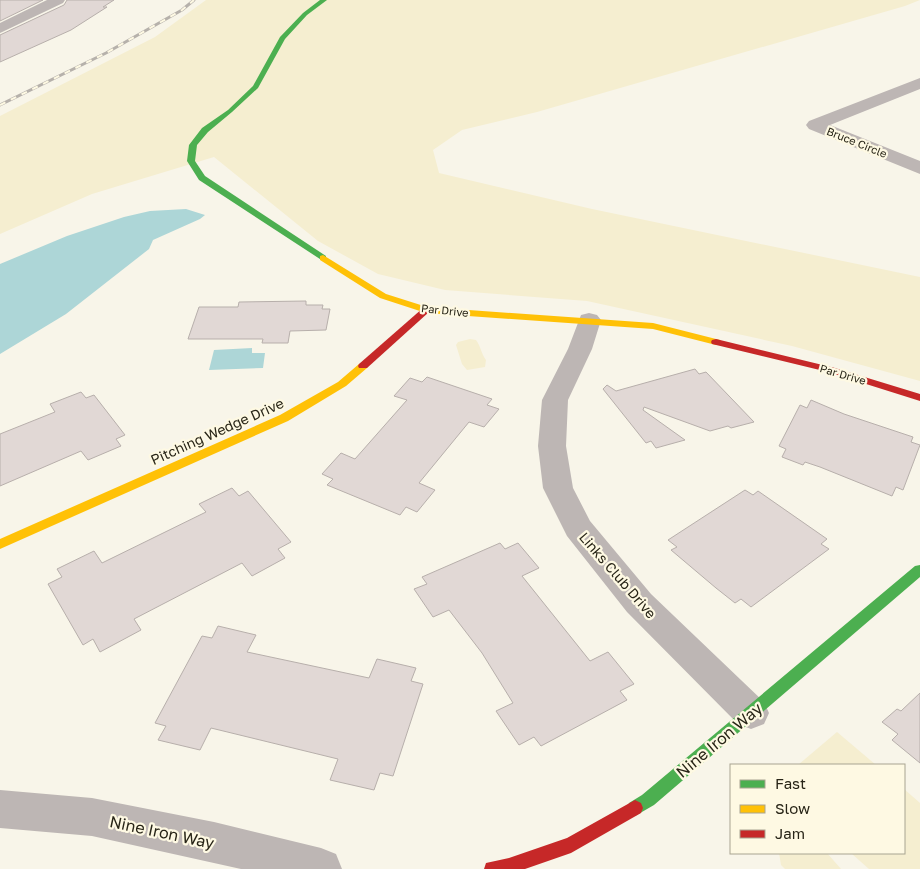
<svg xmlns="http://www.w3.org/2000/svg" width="920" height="869" viewBox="0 0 920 869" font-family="'Golos Text',sans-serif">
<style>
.green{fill:#f5eed0}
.water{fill:#add6d7}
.building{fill:#e1d8d5;stroke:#b7afab}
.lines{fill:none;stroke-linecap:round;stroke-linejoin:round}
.street{fill:#bdb6b4;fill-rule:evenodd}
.fast{fill:#4caf50;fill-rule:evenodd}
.slow{fill:#ffc107;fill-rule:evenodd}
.jam{fill:#c62828;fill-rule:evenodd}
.rail-casing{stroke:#b6b1ab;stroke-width:3}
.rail{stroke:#fef9e3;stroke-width:2;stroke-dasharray:6;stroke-linecap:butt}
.labels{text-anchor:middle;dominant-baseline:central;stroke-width:4.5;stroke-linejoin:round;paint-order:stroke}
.far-street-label{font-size:11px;fill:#282517;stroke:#fef9e3}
.street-label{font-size:14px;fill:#282517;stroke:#fef9e3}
.near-street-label{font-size:16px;fill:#282517;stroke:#fef9e3}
</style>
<rect width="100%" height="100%" fill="#f8f5e9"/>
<g class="green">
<path d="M206,0H920L905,6L537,112L462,130L433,150L439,173L592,209L920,277V381L792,346L587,301L445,290L378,274L318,241L214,157L92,194L0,234V116L155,37Z"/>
<path d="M470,339L476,340C481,347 481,353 486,360L485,367L467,370L462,364L456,345L458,342Z"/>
<path d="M837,732L876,765H798Z"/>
<path d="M904,789L920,803V869H869L851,853H904Z"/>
<path d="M779,853H827L841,869H785L781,865Z"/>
</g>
<g class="water">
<path d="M186,209L205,215L200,219L153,240L149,249L66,314L0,354V264L67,236L124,217L150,211Z"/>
<path d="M252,348V353H265L263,368L209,370L214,350Z"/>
</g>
<g class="building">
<path d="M0,0H43L0,21Z"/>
<path d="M67,0H114L103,7H107L71,30L0,62V35L64,5Z"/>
<path d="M306,301V305H323L322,309H330L326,330L290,331L288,343H262L263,339H188L199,307H238L239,302Z"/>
<path d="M695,369L699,374L706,372L754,422L731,428L728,426L710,431L644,407L643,410L685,440L656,448L651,441L646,443L603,389L607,385L616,391Z"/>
<path d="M427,377L492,399L487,405L499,409L484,427L469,422L419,483L435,490L417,512L406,507L400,515L327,485L333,479L322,474L341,453L355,459L407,400L394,396L410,378L422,382Z"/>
<path d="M81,392L86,398L94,395L125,435L116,439L121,446L88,460L81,451L0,486V434L55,412L50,404Z"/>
<path d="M811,400L844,414L913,437L911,442L920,445L903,490L896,487L892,496L820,467L805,462L803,465L782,457L786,449L779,446L800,405L807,408Z"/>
<path d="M232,488L239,496L248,491L291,542L278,549L285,558L252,576L242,563L134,619L141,630L100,652L93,639L83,645L48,584L62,577L57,569L94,551L102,563L206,512L199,504Z"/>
<path d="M745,490L753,495L758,491L827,539L821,544L829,549L751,607L741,599L735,603L716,588L671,550L677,547L668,540Z"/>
<path d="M500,543L505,549L518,543L539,568L522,576L590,661L608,652L634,684L620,691L627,700L541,746L534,737L519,745L496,711L513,703L482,653L449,610L433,617L414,589L427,584L422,577Z"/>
<path d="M218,626L256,635L247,652L369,678L377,659L416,668L411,681L423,684L393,776L380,773L374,790L330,780L338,759L211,728L200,750L158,740L166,726L155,723L202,636L212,638Z"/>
<path d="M920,693V763L892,740L898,734L882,722L897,709L901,711Z"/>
</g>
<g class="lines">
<g class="street">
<path d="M47,0H65L63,3L0,33V23Z"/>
<path d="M920,78V89L830,125L920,161V174L809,129L806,125L809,121Z"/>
<path d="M589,313L597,315L601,320L592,349L568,400L566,446L573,488L590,521L651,594L764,702L769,713L764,724L751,729L738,724L627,612L567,536L543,488L538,446L542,400L568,349L581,315Z"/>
<path d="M0,790L92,798L214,822L321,848L336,854L342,869H241L92,836L0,828Z"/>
</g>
<g class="fast">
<path d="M320,0H327L307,15L285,39L258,88L232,112L208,132L197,145L195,161L205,176L326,256V260L323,261L199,180L187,161L189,145L202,128L228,110L253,86L280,37L303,13Z"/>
<path d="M920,565V577L654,805L635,816L629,813L627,808L629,803L642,795L915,566Z"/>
</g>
<g class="slow">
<path d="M323,255L386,294L427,307L653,323L720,340L721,342L716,345L653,329L426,313L380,298L320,260V256Z"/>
<path d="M363,363L368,366L367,368L346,386L288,421L0,549V539L280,415L338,382L359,364Z"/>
</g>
<g class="jam">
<path d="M426,307L429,308L431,310L429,312L367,368H359L358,366L359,364L423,308Z"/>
<path d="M716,339L835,368L920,394V401L828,372L712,344L711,342L712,340Z"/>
<path d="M635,800L641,803L643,808L641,813L571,853L525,869H484L486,863L509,858L567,838Z"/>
</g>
<defs>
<path id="rail" d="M0,105L106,53L182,10L194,0"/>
</defs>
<use href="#rail" class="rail-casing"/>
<use href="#rail" class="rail"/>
</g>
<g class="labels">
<g class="far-street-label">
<text transform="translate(857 142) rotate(22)">Bruce Circle</text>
<text transform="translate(445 310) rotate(6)">Par Drive</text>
<text transform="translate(843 374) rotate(16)">Par Drive</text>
</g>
<g class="street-label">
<text transform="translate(217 431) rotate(-24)">Pitching Wedge Drive</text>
<text transform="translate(618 575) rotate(49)">Links Club Drive</text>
</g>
<g class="near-street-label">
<text transform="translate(719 740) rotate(-40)">Nine Iron Way</text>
<text transform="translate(162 832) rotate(12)">Nine Iron Way</text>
</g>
</g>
<rect x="730" y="764" width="175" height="90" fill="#fef9e3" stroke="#a8a491"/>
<rect x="740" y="780" width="25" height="8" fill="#4caf50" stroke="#a8a491"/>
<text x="775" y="789" font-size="15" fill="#282517">Fast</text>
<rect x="740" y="805" width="25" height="8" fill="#ffc107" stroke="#a8a491"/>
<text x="775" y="814" font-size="15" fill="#282517">Slow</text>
<rect x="740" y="830" width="25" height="8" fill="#c62828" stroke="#a8a491"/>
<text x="775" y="839" font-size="15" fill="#282517">Jam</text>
</svg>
